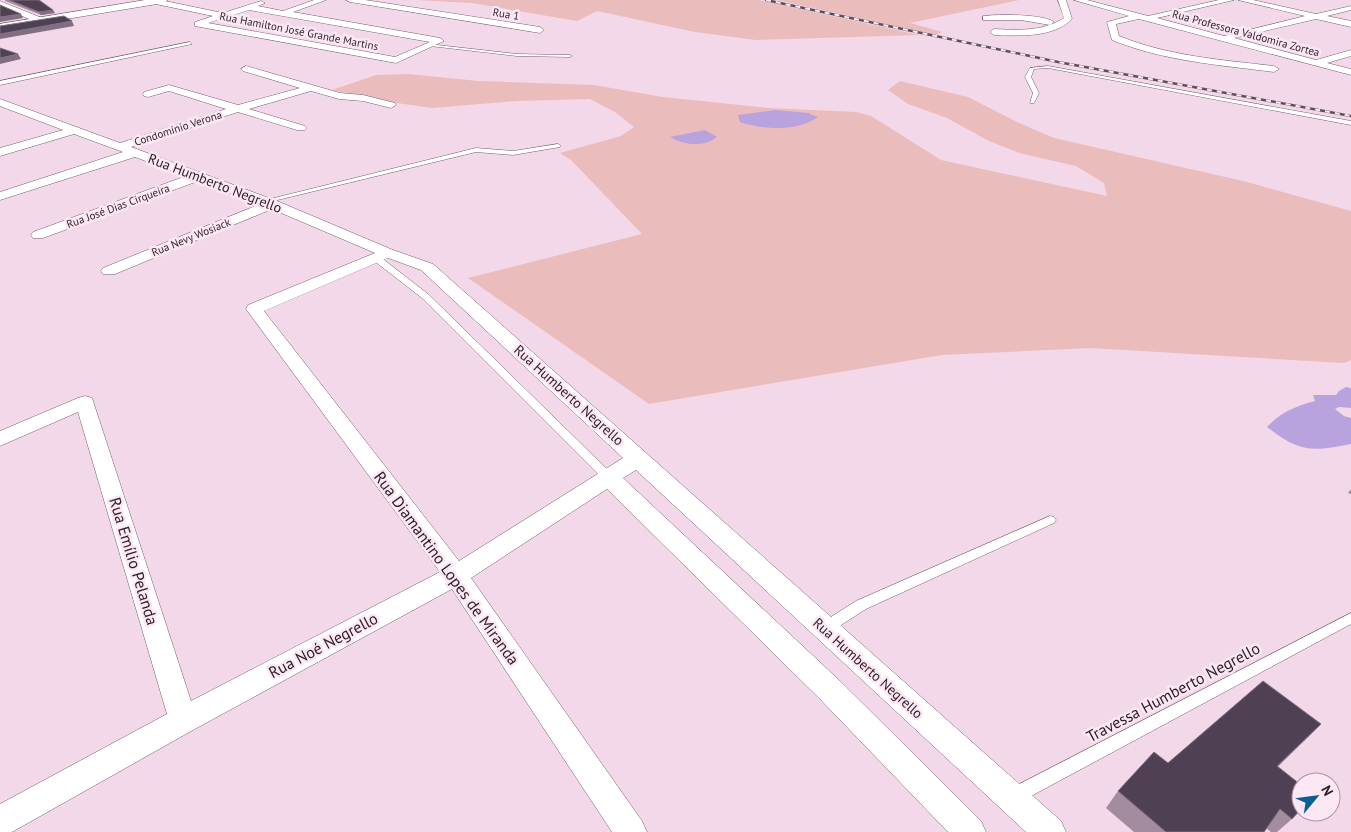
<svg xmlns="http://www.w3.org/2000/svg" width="1351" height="832" viewBox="0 0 1351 832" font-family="'PT Sans',sans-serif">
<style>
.green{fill:#eabcbc}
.water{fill:#b9a3df}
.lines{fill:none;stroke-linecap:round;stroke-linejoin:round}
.service-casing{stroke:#745d6c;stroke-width:1}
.minor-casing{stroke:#745d6c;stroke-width:1}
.tertiary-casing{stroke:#745d6c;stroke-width:1}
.service{fill:#fff;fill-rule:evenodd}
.minor{fill:#fff;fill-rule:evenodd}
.tertiary{fill:#fff;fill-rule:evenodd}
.rail-casing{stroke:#5d4f58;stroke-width:2.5}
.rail{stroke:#fde7f4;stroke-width:2;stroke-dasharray:5;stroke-linecap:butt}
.wall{fill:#a28c9e}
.shaded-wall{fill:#816e80}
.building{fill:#504053;stroke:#816e80}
.labels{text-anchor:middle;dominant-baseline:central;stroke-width:5;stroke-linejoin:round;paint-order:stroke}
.far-street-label{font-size:11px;fill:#281f25;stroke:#fde7f4}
.street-label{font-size:14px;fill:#281f25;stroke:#fde7f4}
.near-street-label{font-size:16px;fill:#281f25;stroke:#fde7f4}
</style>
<rect width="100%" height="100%" fill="#f3d8e9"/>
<g class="green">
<path d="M416,0H758L919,35L756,40L695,32L597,11L577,21L472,3Z"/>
<path d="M777,0H1019L910,23L942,32L935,35Z"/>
<path d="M409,74L478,81L594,85L663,97L769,108L856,112L871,116L941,160L1107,196L1104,183L1076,166L1019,153L989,141L947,118L908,104L888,90L900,81L968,97L1017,122L1054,138L1243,181L1351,211V360L1344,363L1090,348L942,355L649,404L468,278L642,234L571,160L560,153L621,136L634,127L615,112L590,99L516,101L432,108L397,103L332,90L376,75Z"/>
</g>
<g class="water">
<path d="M775,110L808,113L818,117C797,132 764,130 740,122L738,115Z"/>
<path d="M705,130L717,137C703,148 684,145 670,137Z"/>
<path d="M1346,387L1351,388V408L1339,407L1335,409L1344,416L1351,418V444C1311,452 1299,452 1267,427C1281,412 1296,406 1315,401L1313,395H1336L1339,391Z"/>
</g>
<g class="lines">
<defs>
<g id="service">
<path d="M190,42L192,44L0,85V81Z"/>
<path d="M428,44L517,54L570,55L572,56L570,57L517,56L430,46Z"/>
<path d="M1048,66L1351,121V125L1048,68L1034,69L1031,77L1039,93L1034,103H1030L1033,93L1025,77L1030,68Z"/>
<path d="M558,144L561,146L560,147L513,155L476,152L265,203L262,201L476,148L513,151Z"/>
<path d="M373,256H379L428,294L613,475L614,478L613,481H605L422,298L373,260Z"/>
<path d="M1050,516L1054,517L1056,520L1054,523L866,609L830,632L825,634L820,632L818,628L820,624L856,601Z"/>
<path d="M1351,613V624L1020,802L1014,804L1008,802L1006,796L1008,790Z"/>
</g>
<g id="minor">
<path d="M151,0H160L223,13L261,1L265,3L258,6L283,11L314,0H326L293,12L440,38L444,41L396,63L195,26V22L213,16L151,3ZM249,10L430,42L395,57L208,23Z"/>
<path d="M346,0H365L540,27L544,30L540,33L350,2Z"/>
<path d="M1058,0H1066L1072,19C1053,38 1019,36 994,35L990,32L994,29C1018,30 1042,32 1064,18Z"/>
<path d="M1074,0H1087L1148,16L1219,0H1234L1157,18L1224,36L1305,16L1238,0H1253L1316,14L1351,6V10L1327,16L1351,21V27L1316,19L1234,38L1316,60L1351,50V56L1327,63L1351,69V75L1139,19L1116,24L1119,36C1168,56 1222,60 1274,66L1279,69L1274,72C1220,65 1163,61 1112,40L1107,22L1129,16Z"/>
<path d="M0,1L42,18L43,20L36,22L0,6Z"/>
<path d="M983,16C998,14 1043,14 1054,22L1050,25L1021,20H983Z"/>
<path d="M246,66L340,93L363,95L395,103L396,105L391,108L363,101L339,99L311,91L249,109L305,126L307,128L305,130H297L238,112L131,147L277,201L393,250L433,264L1061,821L1066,832H1026L636,470L623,478L840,681L981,821L986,832H948L820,699L607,489L471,578L642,821L647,832H612L452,589L193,730L12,832H0V804L167,714L78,412L0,446V431L78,398L85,396L92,398L191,701L440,572L246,309L248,305L375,253L272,209L115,274H103L101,271L103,268L260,204L198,181L43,238H33L31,235L33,232L186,176L135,157L0,200V192L123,152L74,134L0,156V148L63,130L0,106V99L120,143L226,109L169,91L148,97L144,96L143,94L144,92L169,85L238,105L300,88L243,71L241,69ZM388,258L421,270L623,458L459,561L264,311Z"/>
</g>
<path id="tertiary" d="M145,0H168L163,3L0,30V24Z"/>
</defs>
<use href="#service" class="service-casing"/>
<use href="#minor" class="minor-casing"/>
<use href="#tertiary" class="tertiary-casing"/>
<use href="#service" class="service"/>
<use href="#minor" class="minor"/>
<use href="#tertiary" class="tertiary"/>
<defs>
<path id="rail" d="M766,0L1058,62L1351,116"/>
</defs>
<use href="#rail" class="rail-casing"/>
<use href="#rail" class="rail"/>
</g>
<g class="wall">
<path d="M5,0H39L55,13L41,15L5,1Z"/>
<path d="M1351,489V494L1348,493Z"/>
<path d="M1321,724L1278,766L1292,819L1277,832H1271L1266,828L1264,832H1134L1106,808L1118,791L1168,763Z"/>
</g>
<g class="shaded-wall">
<path d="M53,10L55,13L41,15L39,12Z"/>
<path d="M21,14L23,18L0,22V17Z"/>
<path d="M72,21L74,26L0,39V34Z"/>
<path d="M18,54L21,59L0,64V58Z"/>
<path d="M1321,724L1304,741L1261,783L1277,766Z"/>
</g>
<g class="building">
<path d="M9,0H39L53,10L39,12Z"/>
<path d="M0,5L21,14L0,17Z"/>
<path d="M64,16L72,21L0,34V26Z"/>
<path d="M0,48L18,54L0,58Z"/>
<path d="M1263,681L1321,724L1277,766L1301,785V809L1292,819L1280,809L1264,832H1166L1118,791L1154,752L1168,763Z"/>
</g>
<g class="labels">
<g class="far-street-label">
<text transform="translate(506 14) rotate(9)">Rua 1</text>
<text transform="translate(299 31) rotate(11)">Rua Hamilton José Grande Martins</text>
<text transform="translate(1246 33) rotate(15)">Rua Professora Valdomira Zortea</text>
<text transform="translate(178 128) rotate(-18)">Condomínio Verona</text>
<text transform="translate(118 206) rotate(-20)">Rua José Dias Cirqueira</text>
<text transform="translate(191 237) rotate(-22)">Rua Nevy Wosiack</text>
</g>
<g class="street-label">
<text transform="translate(215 183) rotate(21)">Rua Humberto Negrello</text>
<text transform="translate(569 395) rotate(42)">Rua Humberto Negrello</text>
<text transform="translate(868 668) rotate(42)">Rua Humberto Negrello</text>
</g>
<g class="near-street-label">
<text transform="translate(134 561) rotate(73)">Rua Emílio Pelanda</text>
<text transform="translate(447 568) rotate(54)">Rua Diamantino Lopes de Miranda</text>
<text transform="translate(323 645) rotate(-28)">Rua Noé Negrello</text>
<text transform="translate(1173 692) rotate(-28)">Travessa Humberto Negrello</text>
</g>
</g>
<g transform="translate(1316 797) rotate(61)"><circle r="24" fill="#fde7f4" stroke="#a897a1"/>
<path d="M0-4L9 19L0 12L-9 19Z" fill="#0b5e90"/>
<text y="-8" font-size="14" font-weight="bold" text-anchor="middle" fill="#281f25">N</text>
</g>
</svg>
